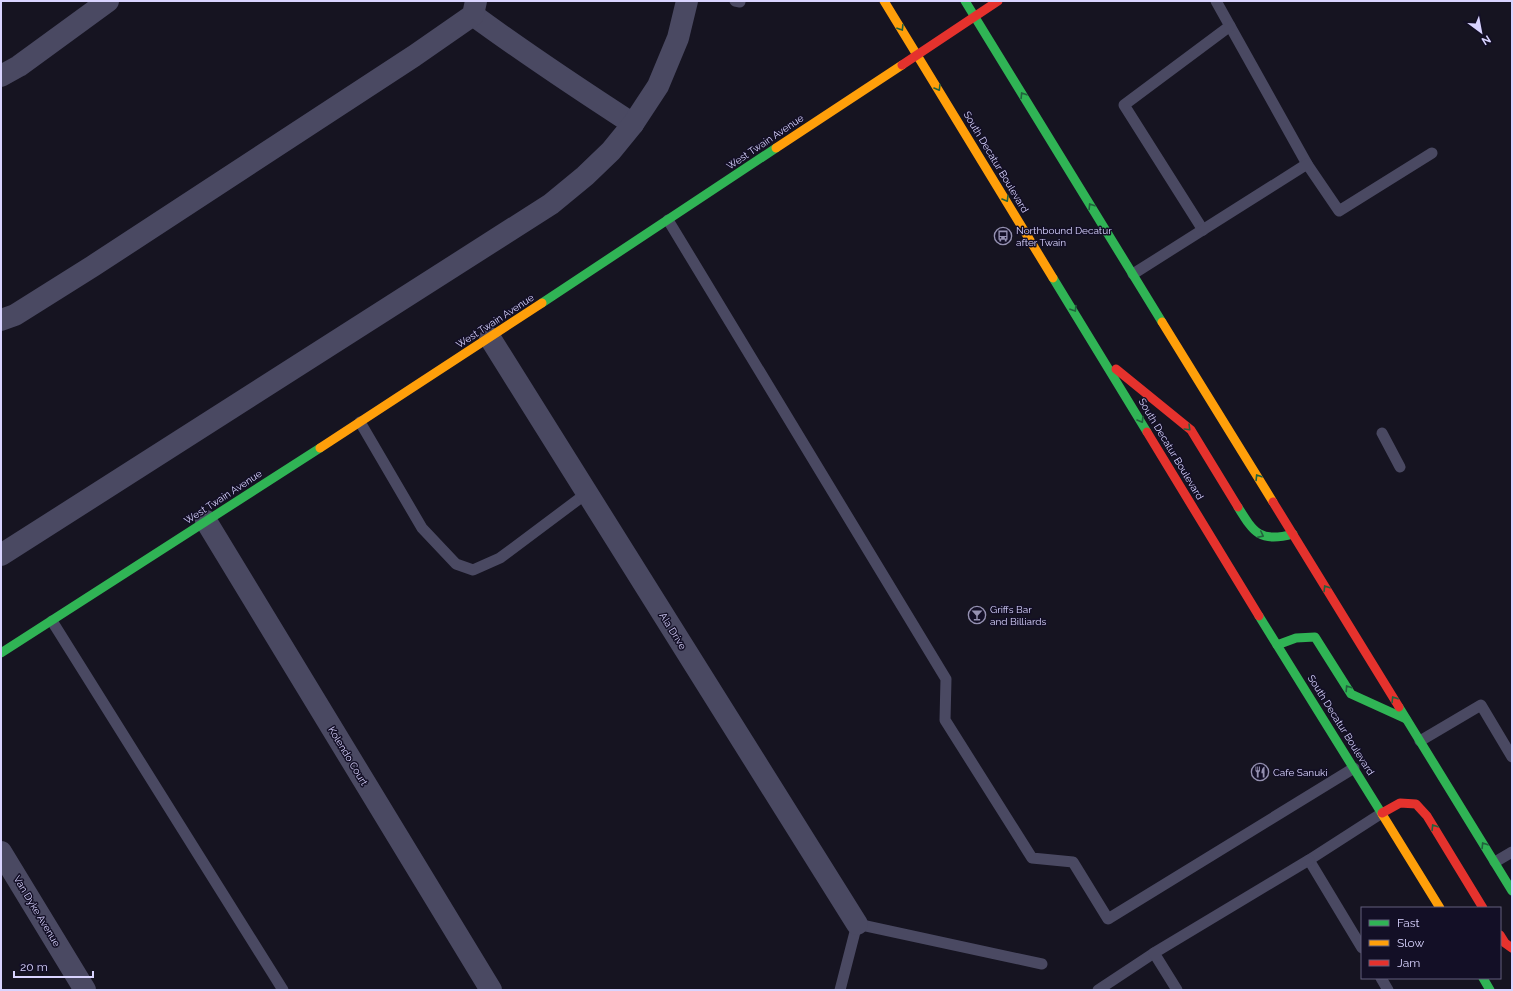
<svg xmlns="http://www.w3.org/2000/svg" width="1513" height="991" viewBox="0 0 1513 991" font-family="Raleway,sans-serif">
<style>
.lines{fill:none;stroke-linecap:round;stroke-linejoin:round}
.lane{stroke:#4a4962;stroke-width:11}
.street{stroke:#4a4962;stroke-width:22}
.fast{stroke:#30b455;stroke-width:9}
.slow{stroke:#ff9f0a;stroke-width:9}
.jam{stroke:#e5322d;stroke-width:9}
.oneway{stroke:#22623e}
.labels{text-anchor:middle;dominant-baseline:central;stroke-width:3;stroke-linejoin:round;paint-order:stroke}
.street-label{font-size:10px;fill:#d9d4ff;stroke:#130f26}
.poi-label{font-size:10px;fill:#d9d4ff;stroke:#130f26;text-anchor:start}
</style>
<rect width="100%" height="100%" fill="#161421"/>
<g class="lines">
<g class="lane">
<path d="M735,1L740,2"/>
<path d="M1216,1L1307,164"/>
<path d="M668,220L946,679L945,720L1032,858L1073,862L1108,919L1354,768"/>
<path d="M1203,230L1124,105L1230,26"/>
<path d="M1133,274L1307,164L1339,211L1432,153"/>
<path d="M360,422L422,528L456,564L473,570L500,558L587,493"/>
<path d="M1382,433L1400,467"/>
<path d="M52,621L283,990"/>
<path d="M1420,741L1481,705L1512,757"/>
<path d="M1495,862L1512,852"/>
<path d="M1362,948L1309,860L1382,813"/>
<path d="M1381,978L1388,990"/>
<path d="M840,990L857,924L1042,964"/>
<path d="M1098,990L1154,953"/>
<path d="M1177,990L1154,953L1309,860"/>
</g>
<g class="street">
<path d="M473,15C525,53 579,89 633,124"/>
<path d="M1,76L19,66L108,1"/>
<path d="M1,320L15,315L93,266L414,56L473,15L476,1"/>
<path d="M490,338L857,924"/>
<path d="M206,521L491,990"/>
<path d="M1,555L551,204L585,176L611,151L633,124L658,86L678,38L687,1"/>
<path d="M1,852L85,990"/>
</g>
<g class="fast">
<path d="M965,1L1162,322"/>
<path d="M1053,278L1147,432"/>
<path d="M542,303L776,148"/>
<path d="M1238,507C1254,533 1260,543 1293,534"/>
<path d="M1259,616L1382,814"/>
<path d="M1277,645L1296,638L1315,637L1351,694L1406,719"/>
<path d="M1,653L320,448"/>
<path d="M1399,707L1512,891"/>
<path d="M1483,978L1490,990"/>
</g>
<g class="slow">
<path d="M884,1L1053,278"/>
<path d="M776,148L902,65"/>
<path d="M1162,322L1273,502"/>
<path d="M320,448L542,303"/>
<path d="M1382,814L1440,908"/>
</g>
<g class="jam">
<path d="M902,65L998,1"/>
<path d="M1116,369L1191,430L1238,507"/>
<path d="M1147,432L1259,616"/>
<path d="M1273,502L1399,707"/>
<path d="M1382,813L1400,803L1416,804L1427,816L1483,908"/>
<path d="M1500,935L1505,943L1512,948"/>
</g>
</g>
<defs><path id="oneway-chevron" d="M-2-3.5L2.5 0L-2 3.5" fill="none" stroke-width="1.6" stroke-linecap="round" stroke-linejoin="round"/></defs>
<g class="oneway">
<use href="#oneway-chevron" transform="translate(901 28) rotate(58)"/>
<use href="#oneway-chevron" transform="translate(938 88) rotate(59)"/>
<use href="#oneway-chevron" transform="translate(1023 95) rotate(-122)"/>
<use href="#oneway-chevron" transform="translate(1006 199) rotate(59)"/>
<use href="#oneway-chevron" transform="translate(1091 206) rotate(-122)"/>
<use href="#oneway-chevron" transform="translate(1074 309) rotate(58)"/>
<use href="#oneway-chevron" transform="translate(1141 420) rotate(59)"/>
<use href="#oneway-chevron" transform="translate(1188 428) rotate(45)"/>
<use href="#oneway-chevron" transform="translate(1258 477) rotate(-122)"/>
<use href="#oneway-chevron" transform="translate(1261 535) rotate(27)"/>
<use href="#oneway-chevron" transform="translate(1326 588) rotate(-122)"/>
<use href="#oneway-chevron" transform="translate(1348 688) rotate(-123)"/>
<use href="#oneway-chevron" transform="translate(1394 699) rotate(-122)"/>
<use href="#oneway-chevron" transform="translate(1434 827) rotate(-122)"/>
<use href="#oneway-chevron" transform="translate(1484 845) rotate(-122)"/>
</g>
<defs>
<symbol id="bus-ring" viewBox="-11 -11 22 22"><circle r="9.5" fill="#130f26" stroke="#9591b1" stroke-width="1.5"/><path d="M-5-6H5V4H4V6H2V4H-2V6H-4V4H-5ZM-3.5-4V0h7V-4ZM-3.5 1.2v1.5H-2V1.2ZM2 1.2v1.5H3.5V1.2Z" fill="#9591b1"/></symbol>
<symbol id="bar-ring" viewBox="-11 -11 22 22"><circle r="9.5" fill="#130f26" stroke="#9591b1" stroke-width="1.5"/><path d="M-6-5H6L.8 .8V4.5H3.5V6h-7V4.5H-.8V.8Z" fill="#9591b1"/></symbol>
<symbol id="restaurant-ring" viewBox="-11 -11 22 22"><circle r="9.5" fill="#130f26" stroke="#9591b1" stroke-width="1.5"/><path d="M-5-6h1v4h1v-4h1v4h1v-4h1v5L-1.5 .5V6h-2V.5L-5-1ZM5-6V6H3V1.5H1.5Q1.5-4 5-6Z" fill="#9591b1"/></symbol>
</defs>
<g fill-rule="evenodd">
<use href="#bus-ring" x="993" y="226" width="20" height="20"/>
<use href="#bar-ring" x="967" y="605" width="20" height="20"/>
<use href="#restaurant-ring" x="1250" y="762" width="20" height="20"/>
</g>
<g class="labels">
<g class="street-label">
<text transform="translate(765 142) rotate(-34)">West Twain Avenue</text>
<text transform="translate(996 162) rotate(59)">South Decatur Boulevard</text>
<text transform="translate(495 321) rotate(-33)">West Twain Avenue</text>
<text transform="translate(1171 449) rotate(59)">South Decatur Boulevard</text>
<text transform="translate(223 497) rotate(-33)">West Twain Avenue</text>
<text transform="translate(673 631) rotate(58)">Ala Drive</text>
<text transform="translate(1341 725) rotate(58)">South Decatur Boulevard</text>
<text transform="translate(348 756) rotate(59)">Kolendo Court</text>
<text transform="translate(37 911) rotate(59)">Van Dyke Avenue</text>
</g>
<g class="poi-label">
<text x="1016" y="230">Northbound Decatur<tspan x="1016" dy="12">after Twain</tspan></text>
<text x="990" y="609">Griffs Bar<tspan x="990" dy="12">and Billiards</tspan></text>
<text x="1273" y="772">Cafe Sanuki</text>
</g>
</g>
<rect width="1513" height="991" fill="none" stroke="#d9d4ff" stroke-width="4"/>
<rect x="1361" y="907" width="140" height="72" fill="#130f26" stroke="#625e7d"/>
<rect x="1369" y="920" width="20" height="6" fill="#30b455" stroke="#625e7d"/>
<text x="1397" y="927" font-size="12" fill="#d9d4ff">Fast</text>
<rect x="1369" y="940" width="20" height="6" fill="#ff9f0a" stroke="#625e7d"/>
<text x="1397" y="947" font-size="12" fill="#d9d4ff">Slow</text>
<rect x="1369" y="960" width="20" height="6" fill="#e5322d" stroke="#625e7d"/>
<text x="1397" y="967" font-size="12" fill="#d9d4ff">Jam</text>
<g transform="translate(1481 32) rotate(148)" stroke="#130f26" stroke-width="3" paint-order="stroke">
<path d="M0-3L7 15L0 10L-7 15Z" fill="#d9d4ff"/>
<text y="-6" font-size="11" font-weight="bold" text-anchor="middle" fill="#d9d4ff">N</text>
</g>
<path d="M14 971v6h79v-6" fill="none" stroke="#d9d4ff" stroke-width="2"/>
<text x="20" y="971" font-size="12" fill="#d9d4ff" stroke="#130f26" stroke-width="3" paint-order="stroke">20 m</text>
</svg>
